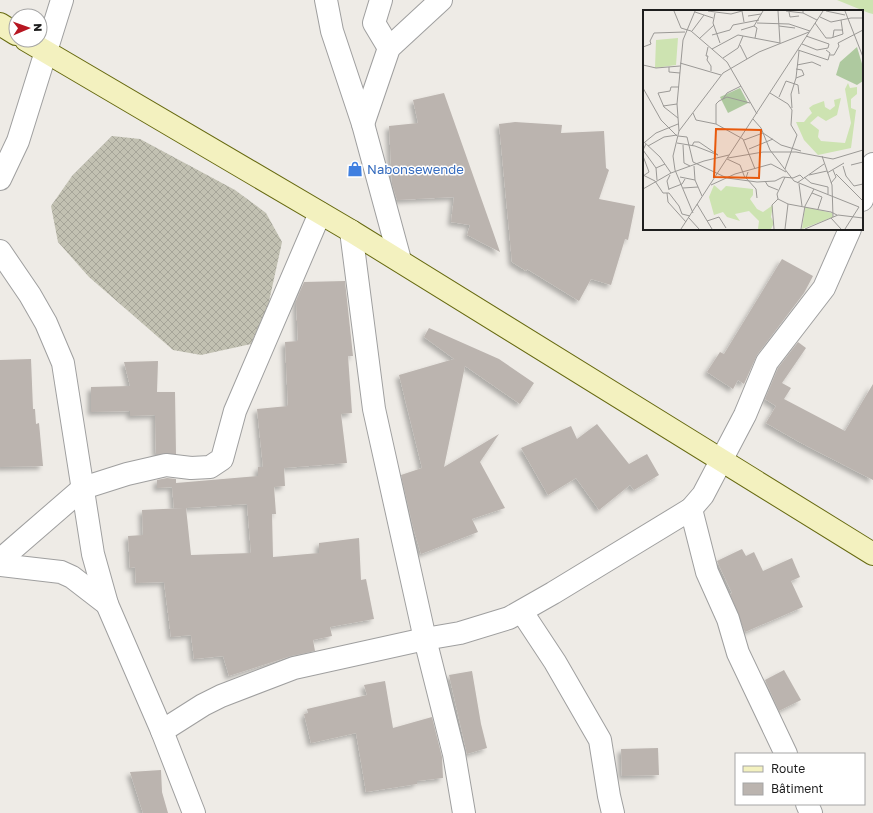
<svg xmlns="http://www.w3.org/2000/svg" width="873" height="813" viewBox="0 0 873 813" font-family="'Golos Text',sans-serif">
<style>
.construction{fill:url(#construction-cross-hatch)}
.grass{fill:#cde3b1}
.building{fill:#bbb4af;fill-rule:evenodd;filter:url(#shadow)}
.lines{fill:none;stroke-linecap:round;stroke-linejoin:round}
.street-casing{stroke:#9f9f9f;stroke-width:24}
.secondary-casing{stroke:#676a11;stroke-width:24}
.street{stroke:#fff;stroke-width:22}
.secondary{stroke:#f3f1bf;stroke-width:22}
.labels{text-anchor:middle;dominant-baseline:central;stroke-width:3;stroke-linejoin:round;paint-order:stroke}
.shop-label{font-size:13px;fill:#366cbe;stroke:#fff;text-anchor:start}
.inset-road{fill:none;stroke:#9b9996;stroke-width:1}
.view{fill:#e8590c;fill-opacity:0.15;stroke:#e8590c;stroke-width:2}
.inset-edge{fill:none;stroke:#1e1e1e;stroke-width:2}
</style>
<defs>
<pattern id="construction-cross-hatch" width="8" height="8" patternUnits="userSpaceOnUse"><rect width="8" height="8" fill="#c2c1b2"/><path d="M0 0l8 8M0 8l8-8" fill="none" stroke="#a6a599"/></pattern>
<filter id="shadow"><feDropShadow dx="-3.5" dy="3.5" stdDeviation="2" flood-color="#0004"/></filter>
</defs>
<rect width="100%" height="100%" fill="#eeebe6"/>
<path class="construction" d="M112,136L140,139L235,190L266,213L282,242L268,306L251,344L201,355L173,350L89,277L58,242L51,206L72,176Z"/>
<path class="grass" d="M837,0H873V14L869,13Z"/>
<g class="building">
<path d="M444,93L492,229L500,252L467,235L470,225L451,222L454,197L397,200L392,184L389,126L418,123L413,100Z"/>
<path d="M515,122L562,125L561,133L604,131L606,168L609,170L599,199L635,206L628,240L625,239L611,285L591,279L579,301L527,269L526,271L512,262L499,124Z"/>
<path d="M782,259L813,276L804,293L757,355L744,384L738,380L733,389L707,372L720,352L724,354Z"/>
<path d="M345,281L353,356H348L352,413L341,414L347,463L284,468L285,486L274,487L276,514H272L273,557L319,553V543L359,538L361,580L366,579L374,619L330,627L332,636L313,640L315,651L291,656L229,676L223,656L194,659L191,635L171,637L164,582L136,583L135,567L130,568L128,536L143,535L142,510L184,508H174L172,487L157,488V480L167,478L176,479V483L258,476V467H263L257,409L288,406L285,342L298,341L296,301L304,282ZM247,504L251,553L191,555L186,508Z"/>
<path d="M429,328L499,359L534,383L520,404L465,366L444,467L499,434L480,462L505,508L472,519L478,532L421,554L413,527L401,475L422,468L399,375L454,359L457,361L424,337Z"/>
<path d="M798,342L806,348L782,383L791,388L784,399L845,431L873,384V480L801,443L766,423L776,406L765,399L778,368Z"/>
<path d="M31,359L33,409H35L36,424L39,423L43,466L0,467V360Z"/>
<path d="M158,361L157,392H175L176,454H156L155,415L130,416V411L91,412V387L130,386L124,362Z"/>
<path d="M597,424L629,464L647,454L659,475L634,490L630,485L599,510L576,478L548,495L521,448L571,426L577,439Z"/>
<path d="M742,549L746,556L754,552L763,571L792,558L800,577L791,581L803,607L745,632L730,594L732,593L717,561Z"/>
<path d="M784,670L801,700L779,711L765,680Z"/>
<path d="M472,671L481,724L487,748L467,754L449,675Z"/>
<path d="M385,681L393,728L432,717L442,757L443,778L417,781V784L366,792L356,733L311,743L304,714L308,713L307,709L367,695L364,685Z"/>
<path d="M658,748L659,775L622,776L621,749Z"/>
<path d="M161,770L162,792L168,813H143L130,772Z"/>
</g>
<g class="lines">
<defs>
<g id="street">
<path d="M326,0L332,31L363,124L400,260"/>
<path d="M381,0L374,23L389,48"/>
<path d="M363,124L389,48L441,0"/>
<path d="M0,179L18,141L62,0"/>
<path d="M862,200L873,164"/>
<path d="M351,231L374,409L425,639L454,754L464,813"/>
<path d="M0,251L30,295L46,323L63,363L93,554L107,604L162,731L194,813"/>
<path d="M691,509L707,572L728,619L738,653L786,754"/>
<path d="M0,560L83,488L127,474L166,465L191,468L210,467L222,459L235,411L320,213"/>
<path d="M0,565L61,572L72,577L107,604"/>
<path d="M522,612L555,662L600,740L609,796L613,813"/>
<path d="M162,731L203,705L221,696L294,668L425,639L460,633L509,618L553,593L691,509L703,495L745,415L767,362L824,288L850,229"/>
<path d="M807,804L811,813"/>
</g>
<g id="secondary">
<path d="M0,24L16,34"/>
<path d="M26,40L351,231L873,554"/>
</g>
</defs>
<use href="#street" class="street-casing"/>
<use href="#secondary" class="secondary-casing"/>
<use href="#street" class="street"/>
<use href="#secondary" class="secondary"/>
</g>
<defs>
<symbol id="shop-bare" viewBox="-9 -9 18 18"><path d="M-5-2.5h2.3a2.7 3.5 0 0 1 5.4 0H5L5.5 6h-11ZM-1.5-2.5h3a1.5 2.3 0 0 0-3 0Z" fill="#3f7fe0" stroke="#fff" stroke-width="2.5" paint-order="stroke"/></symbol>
</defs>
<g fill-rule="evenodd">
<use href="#shop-bare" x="344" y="158" width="22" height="22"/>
</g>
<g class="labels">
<g class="shop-label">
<text x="367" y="169">Nabonsewende</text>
</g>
</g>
<g transform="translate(643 10)">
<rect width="220" height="220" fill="#eeebe6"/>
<path d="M35,28L33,55L12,58L13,30ZM205,73L207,78L214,77V84L208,89V98L213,100L208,138L175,145L161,130L153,112H161L165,107L169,103L166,98L170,95L181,91L182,97L187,100L192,96L191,90L198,88L194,105L183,111L175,106L167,113L176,120L175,127L178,131L202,133L208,113L202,79ZM71,175L78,181L83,176L110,179V185L107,189L114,199L120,202L130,195L128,207L131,213L128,219H115L116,211L106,201L92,204L97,211L84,207L80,202L71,205L66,187ZM162,197L189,203L190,207L159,219Z" fill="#cde3b1"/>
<path d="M214,37L220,57V71L214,75L193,65L197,52ZM97,78L105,93L85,103L77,87Z" fill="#aec99f"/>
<path class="inset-road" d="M31,1L38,18L48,21L84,52L114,104M65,1L88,4L99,1L101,12M135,1L137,33M143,1L160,3M160,1V3L174,10M183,1L202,5M202,1L220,47M52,2L70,8M146,2L147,7L156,6M72,3L70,13L77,33M105,6L118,4M177,7L188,12L208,8H220M114,13L146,14L167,21M172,13L183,28H188L200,24L198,10M111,16L114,18L112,28M136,16L152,18M98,20L111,16L120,1M49,21L61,5M69,25L87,20L90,15L116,10M190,27L191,20H200M56,29L71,15M159,34L174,40L185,38L186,34L163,26M97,35L104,49M0,37L8,34L7,31L11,23L42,22M65,37L63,46H65L64,50L68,56V61M69,39L95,25L137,33M155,40L185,50L187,43L183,40M187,45H191L196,36L195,33L220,20M80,48L95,38L100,26M37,53L78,65M0,55L13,58L37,56M154,55L169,52L178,56M26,57V62L37,63M153,68L161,65L159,60L153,59M0,78L18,110L34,126M127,83L145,94L149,100L148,115L154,125L142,159M136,87L143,71L155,75L156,84M80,89L84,83L98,76M20,96L34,94M149,98L148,84L153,68L156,41M50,103L53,110L73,114L100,129L112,159M35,108L21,97L15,83L27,81L28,77H36M110,109L118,118L127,140L151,171L216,197L202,219M73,114V94L76,91L84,87L107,93M36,121L80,63L116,42L166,22M35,126L44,127L50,152L84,168L114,172L132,171L140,167L150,168L157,165L160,168M101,130L120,123L138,135L158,141M0,131L17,147L28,163L61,151L86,145M2,132L13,123L35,114M34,133L52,136L75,145M3,134L0,140L13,158M40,135L41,153L47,156M5,136L21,127L34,125M49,136L51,132H56L75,145M106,139L130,129M0,146L6,162L0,166M179,146L189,175L190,207M85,148L120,142H153L190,149L220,140M84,149L97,155L102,168M208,155L220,152M200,156L203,166L211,176L220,174M105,162L103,168L113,179L114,188M184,163L201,153M193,164L220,191M0,165L12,171L20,183H26L36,196L39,204L47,206M166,165L184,161M37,167L52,170L51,156M142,167L134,184L135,189L145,194L188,202L194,205M161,167L168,173L185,177V184M14,170L13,158L22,154M52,170L59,186M122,171L125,176L135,180M154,173L181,154M188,173L193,167L190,160M156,174L159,196M68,175L92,164L128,154L143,162M40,178L55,177M0,179L28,163M26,179L39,174L42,169M26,180L24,171L27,165M24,183L25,192L43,212M169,183L179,187L175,199M54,194L69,219M50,203L32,160L30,146L36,121L34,94L40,30L52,1M46,208L56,219M188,208L198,219M64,211L76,207L83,218M38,219L180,1M131,219L129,195L135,189M142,219L145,194M158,219L162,196L171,179M162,219L195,205L220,208"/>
<path class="view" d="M73,119L118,120L116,168L71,167Z"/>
<rect width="220" height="220" class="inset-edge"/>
</g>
<rect x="735" y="753" width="130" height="52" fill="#ffffff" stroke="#a5a5a5"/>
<rect x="743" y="766" width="20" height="6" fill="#f3f1bf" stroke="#a5a5a5"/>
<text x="771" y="773" font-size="12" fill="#1e1e1e">Route</text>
<rect x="743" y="783" width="20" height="12" fill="#bbb4af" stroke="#a5a5a5"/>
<text x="771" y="793" font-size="12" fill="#1e1e1e">Bâtiment</text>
<g transform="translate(28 28) rotate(88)"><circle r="19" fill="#ffffff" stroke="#a5a5a5"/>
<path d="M0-3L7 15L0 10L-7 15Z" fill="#b71621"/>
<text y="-6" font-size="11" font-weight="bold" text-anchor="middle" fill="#1e1e1e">N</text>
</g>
</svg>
